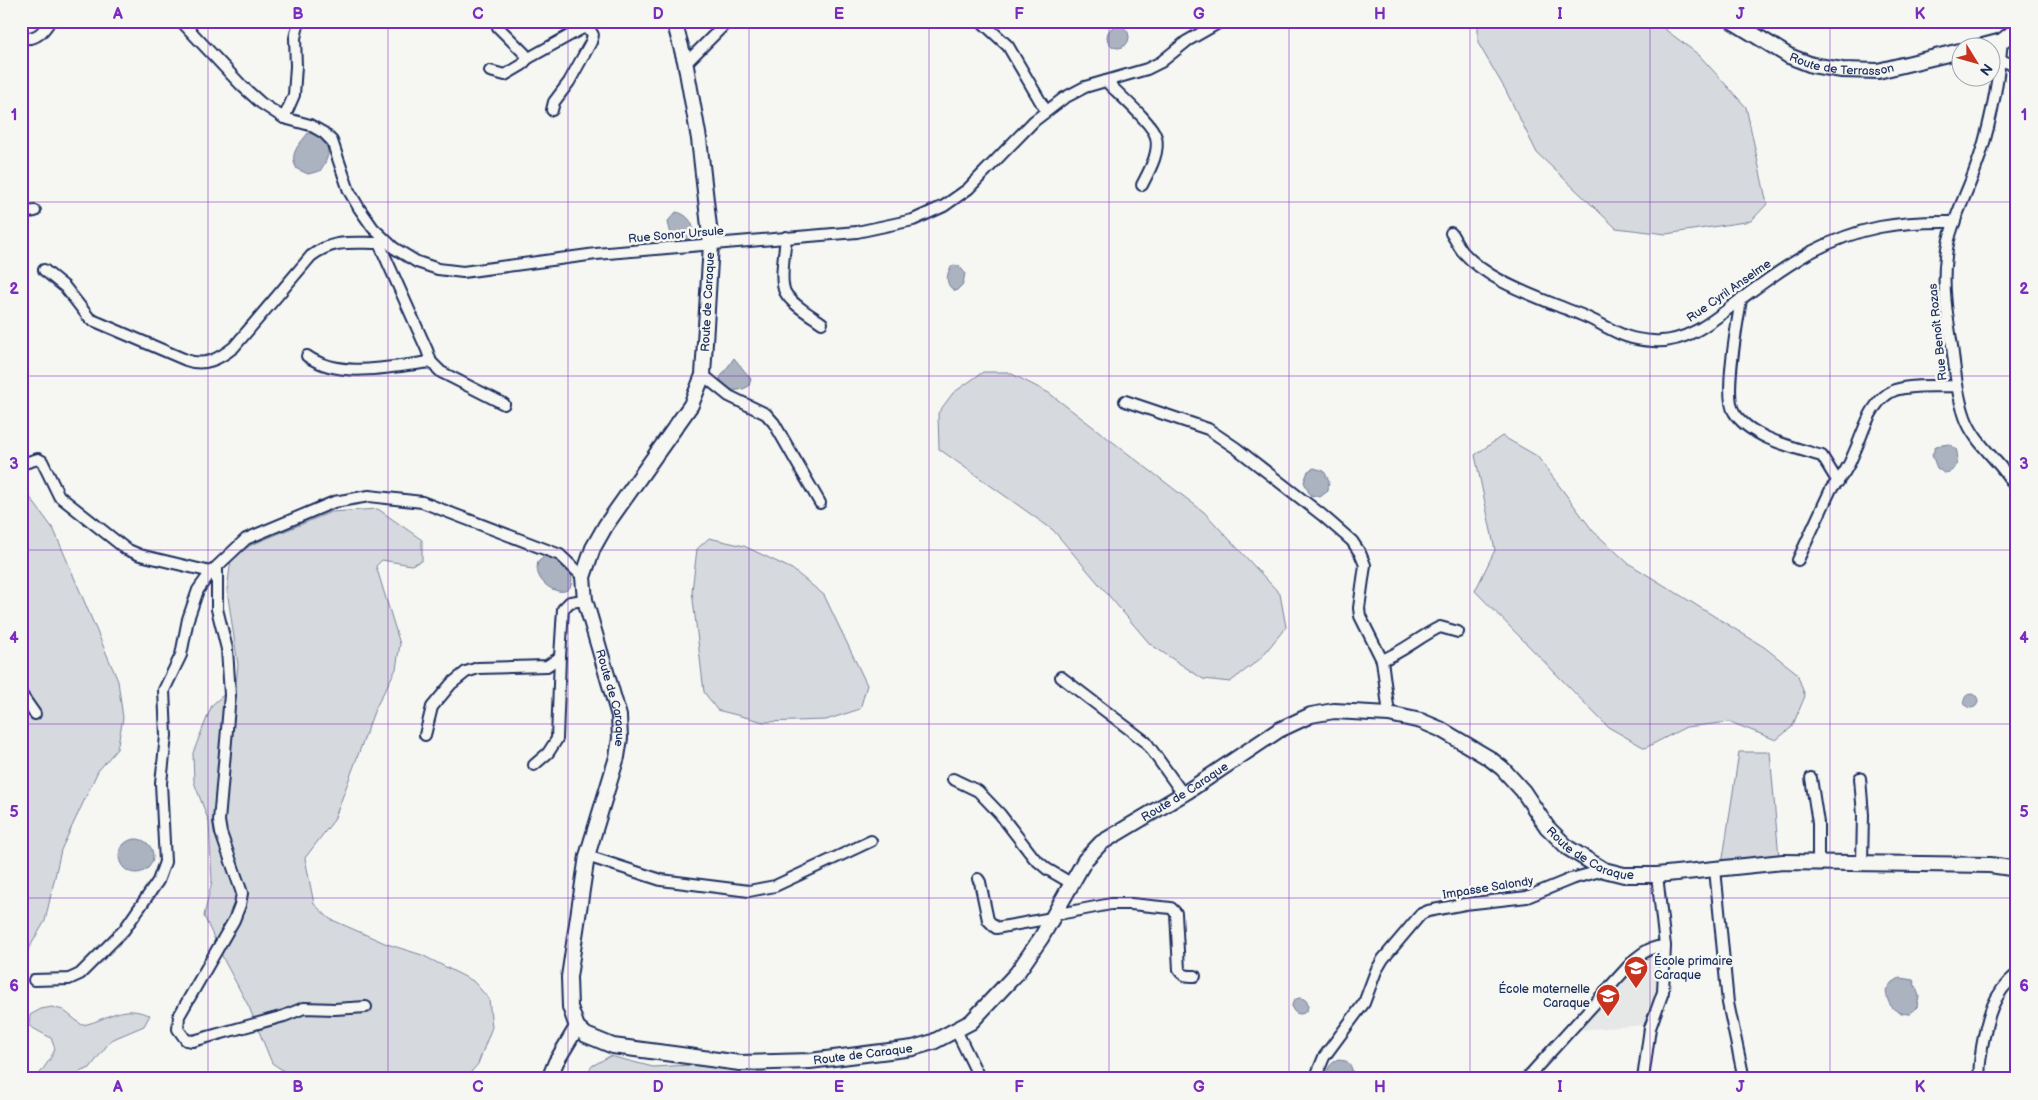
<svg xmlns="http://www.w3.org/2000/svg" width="2038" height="1100" viewBox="0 0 2038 1100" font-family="'Balsamiq Sans',sans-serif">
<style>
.built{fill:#e6e7e7}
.green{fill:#d6d9dd;stroke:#78849e}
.water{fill:#abb2c0;stroke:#717e99}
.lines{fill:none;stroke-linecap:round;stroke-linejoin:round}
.street-casing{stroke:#1b2f5e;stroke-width:14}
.secondary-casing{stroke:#1b2f5e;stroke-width:18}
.street{stroke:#f6f6f2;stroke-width:10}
.secondary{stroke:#f6f6f2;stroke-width:14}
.grid{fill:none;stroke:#7b2cbf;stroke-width:1;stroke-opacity:0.55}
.labels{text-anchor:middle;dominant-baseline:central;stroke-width:5;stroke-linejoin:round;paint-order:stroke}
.street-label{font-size:12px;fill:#1b2f5e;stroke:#f6f6f2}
.poi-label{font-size:12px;fill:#1b2f5e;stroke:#f6f6f2;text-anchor:start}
.neatline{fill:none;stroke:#7b2cbf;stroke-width:2}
.grid-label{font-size:16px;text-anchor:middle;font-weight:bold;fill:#7b2cbf}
</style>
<rect width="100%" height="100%" fill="#f6f6f2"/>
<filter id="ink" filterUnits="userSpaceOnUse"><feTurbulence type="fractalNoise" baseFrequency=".02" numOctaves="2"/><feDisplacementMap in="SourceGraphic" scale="10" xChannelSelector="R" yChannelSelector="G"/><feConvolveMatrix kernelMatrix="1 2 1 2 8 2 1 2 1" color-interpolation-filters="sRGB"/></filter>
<g filter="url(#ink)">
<path class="built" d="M1661,951V980L1646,1025L1577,1030L1646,954Z"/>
<g class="green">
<path d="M1478,21H1654L1699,55L1746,107L1767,204L1751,221L1666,234L1616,228L1537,153L1505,89L1478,43Z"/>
<path d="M983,372H1008L1049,393L1204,512L1280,594L1286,627L1260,659L1230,682L1203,679L1150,644L1053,530L939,449L938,413L953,393Z"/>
<path d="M1502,436L1537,456L1593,531L1628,563L1764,647L1797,673L1805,696L1792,727L1776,740L1730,722L1686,727L1645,748L1608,727L1475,591L1495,550L1475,455Z"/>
<path d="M21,485L54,530L118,681L123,718L117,749L98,771L61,850L45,921L21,962Z"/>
<path d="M378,509L422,540V561L411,565L382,560L376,566L400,644L396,669L375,709L334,820L305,858L314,904L330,919L387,944L422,955L473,981L489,999L492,1027L478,1064L465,1079H296L272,1063L249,1007L225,962L204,916L212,881L209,822L194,782L193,753L212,705L236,684L238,665L227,590L231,559L251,545L331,512Z"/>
<path d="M709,538L744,546L792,569L824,595L867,685L860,709L826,720L764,722L717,710L704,692L692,591L697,549Z"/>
<path d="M1739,752H1770L1779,858L1722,865Z"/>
<path d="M52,1007L63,1010L82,1025C98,1023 111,1012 127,1011C134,1010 143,1013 150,1015L144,1026L111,1040L90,1068L79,1072L73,1079H36L50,1059L55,1049L51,1038L29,1026L30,1015L41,1009Z"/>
<path d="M610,1056L653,1067L690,1065L767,1073L766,1079H582L592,1066Z"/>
</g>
<g class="water">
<circle cx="1118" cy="37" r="11"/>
<path d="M308,133C315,134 318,136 323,141C333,151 326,162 320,171L308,174L297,169C288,154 299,145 308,133Z"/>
<path d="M676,212C690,214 700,231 688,242C674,244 669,232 668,221Z"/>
<path d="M953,265L959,266L965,273L963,284L956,291C945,287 945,273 953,265Z"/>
<path d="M734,358L751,379L749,386C738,393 724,392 720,378Z"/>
<path d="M1949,444L1956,449C1960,460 1957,472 1944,473L1937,468L1932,455L1936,446Z"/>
<path d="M1314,468L1324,471L1329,481L1328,491L1320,497L1310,495L1304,482L1308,471Z"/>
<path d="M546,555L556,558L570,570C582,608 530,589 538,562Z"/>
<circle cx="1971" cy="701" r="7"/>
<circle cx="136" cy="856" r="17"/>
<path d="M1900,978L1913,980L1919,996L1917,1007L1910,1014C1894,1014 1887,1005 1886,990L1892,982Z"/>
<circle cx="1300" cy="1006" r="8"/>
<path d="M1338,1060L1346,1061C1352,1065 1354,1072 1350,1079H1328C1325,1070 1330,1063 1338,1060Z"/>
</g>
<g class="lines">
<defs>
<g id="street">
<path d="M181,21L242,86L261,103L284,118L310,125L324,133L332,141L349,191L359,208L373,228L394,248L417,262L438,269L463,272L596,254L857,232L913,220L944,206L968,189L1034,121L1064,98L1085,87L1147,69L1161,62L1187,41L1222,21"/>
<path d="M981,21L1008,46L1046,111"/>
<path d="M23,38C36,40 43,32 50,21"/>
<path d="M2002,41C1998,84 1990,130 1975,170C1965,198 1949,227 1946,256C1942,286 1947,316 1952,346C1955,370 1957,394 1965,417C1975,446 2004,463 2017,491"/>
<path d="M527,59L583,28L590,30L593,35L591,42L569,82L554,102L552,110"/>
<path d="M2000,60L2017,66"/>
<path d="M686,63L728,21"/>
<path d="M490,71L505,75L522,65L527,59L525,54L498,27L496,21"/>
<path d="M1106,81C1117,93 1152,122 1156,137C1160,153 1149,171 1142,185"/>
<path d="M284,118L294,95L296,66L295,38L299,21"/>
<path d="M21,213L35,211"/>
<path d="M1451,233C1455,239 1458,246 1463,252C1485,277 1521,291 1551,303C1563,308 1575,312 1586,317C1613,329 1621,339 1653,341C1691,344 1720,314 1749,293C1768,279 1788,265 1809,253C1860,226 1898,221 1955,222"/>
<path d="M786,237C785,251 779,280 785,292C792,305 811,315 822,323"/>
<path d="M379,243L427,350L431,362L441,372L504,404"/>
<path d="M44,270L65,287L90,319L186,360C204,367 219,359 234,347L311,256C334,239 352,243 379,243"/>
<path d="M1741,299C1738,321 1723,395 1734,412C1750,438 1795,448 1822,456L1838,482"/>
<path d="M307,356C341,380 393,366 431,362"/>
<path d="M703,375L729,396L766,414L774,423L820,503"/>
<path d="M1125,401L1208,429L1236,448L1322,515L1352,541L1360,553L1365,565L1359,608L1360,616L1382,660C1403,652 1419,637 1440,627L1458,632"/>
<path d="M21,464L38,459L42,461L59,496L126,549L140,555L211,572"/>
<path d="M1798,560L1831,489C1841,479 1849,466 1854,453C1864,432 1870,400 1895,390C1914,384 1937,387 1957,386"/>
<path d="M217,567V609L227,649L230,695L219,821L221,833L242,893L240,905L234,920L179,1016L178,1029L186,1040L193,1041L284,1016L304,1008L335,1009L366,1007"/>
<path d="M1382,660L1389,714"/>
<path d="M1061,677L1146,742L1183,794"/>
<path d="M21,694L35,714"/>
<path d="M425,735L432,707L451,684L466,672L478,668L547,666L560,657L563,609L570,602L585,600"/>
<path d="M534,765L548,753L557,739L560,657"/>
<path d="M1811,778L1818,823V863"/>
<path d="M1860,778L1863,815L1862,863"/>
<path d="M953,779L978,791L1000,814L1034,858L1047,869L1071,883"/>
<path d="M587,856L661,880L749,891L775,886L871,841"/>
<path d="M1715,869L1728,1003L1744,1079"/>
<path d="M978,879L980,882L988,920L996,928L1052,918"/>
<path d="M1054,915L1111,904H1131L1171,908L1176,913L1179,970C1183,976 1187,976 1195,976"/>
<path d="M34,980L69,979L80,974L124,930L158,881L165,862L161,783L166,736L164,690L181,655L188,619L198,590L211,572L246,539L334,502L369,496L422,502L560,555L583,577"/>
<path d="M956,1030L980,1079"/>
<path d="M1315,1079L1324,1057L1364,1003L1376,971L1383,959L1421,914L1428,911L1465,904L1527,897L1571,879L1604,870"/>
<path d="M1526,1079L1635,959C1643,952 1654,946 1665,946"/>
<path d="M1643,1079L1650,1028L1663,992L1665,946L1657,875"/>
<path d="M1980,1079C1978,1068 1981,1057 1982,1047C1987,1018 1993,993 2017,974"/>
</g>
<g id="secondary">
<path id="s1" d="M674,21L685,61L699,139L711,244L703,375L691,405L606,525L593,548L583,577L585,600L619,716L620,738L617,757L587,856L569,977L570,1007L577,1027L586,1035L613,1046L740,1063L810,1061L913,1048L933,1042L971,1022L1017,973L1041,938L1085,860L1101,843L1188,791L1279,730L1311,715L1334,711L1389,714L1421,721L1440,729L1489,758L1502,768L1523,791L1547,827L1568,848L1604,870L1624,875H1657L1783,862L1990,865L2017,869"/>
<path id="s2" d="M1732,21L1789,56L1812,65L1842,70L1878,71L1960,51"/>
<path d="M1975,48L2002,41L2017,29"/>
<path d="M549,1079L556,1062L577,1027"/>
</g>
</defs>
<use href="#street" class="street-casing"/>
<use href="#secondary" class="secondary-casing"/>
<use href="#street" class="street"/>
<use href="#secondary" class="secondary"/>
</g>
</g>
<path class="grid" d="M208,21V1079M388,21V1079M568,21V1079M749,21V1079M929,21V1079M1109,21V1079M1289,21V1079M1470,21V1079M1650,21V1079M1830,21V1079M21,202H2017M21,376H2017M21,550H2017M21,724H2017M21,898H2017"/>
<defs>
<symbol id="school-pin" viewBox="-11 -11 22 30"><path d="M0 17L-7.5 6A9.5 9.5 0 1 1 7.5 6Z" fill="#c8321e" stroke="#f6f6f2"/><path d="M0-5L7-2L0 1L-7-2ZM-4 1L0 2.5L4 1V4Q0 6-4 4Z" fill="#fff"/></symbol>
</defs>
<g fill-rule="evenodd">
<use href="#school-pin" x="1622" y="954" width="28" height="38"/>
<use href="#school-pin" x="1594" y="982" width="28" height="38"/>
</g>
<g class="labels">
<g class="street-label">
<text stroke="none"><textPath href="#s2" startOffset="121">Route de Terrasson</textPath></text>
<text transform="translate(676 235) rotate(-5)">Rue Sonor Ursule</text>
<text transform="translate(1729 291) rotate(-35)">Rue Cyril Anselme</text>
<text transform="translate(708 302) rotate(-87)">Route de Caraque</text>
<text transform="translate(1938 332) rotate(-96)">Rue Benoît Rozas</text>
<text stroke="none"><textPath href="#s1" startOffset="719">Route de Caraque</textPath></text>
<text stroke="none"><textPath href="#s1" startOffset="1784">Route de Caraque</textPath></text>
<text stroke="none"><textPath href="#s1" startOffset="2264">Route de Caraque</textPath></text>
<text transform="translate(1488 888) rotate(-9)">Impasse Salondy</text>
<text stroke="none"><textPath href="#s1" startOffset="1349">Route de Caraque</textPath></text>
</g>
<g class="poi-label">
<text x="1654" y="961">École primaire<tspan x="1654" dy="14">Caraque</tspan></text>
<text x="1590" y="989" text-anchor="end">École maternelle<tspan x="1590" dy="14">Caraque</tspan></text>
</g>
</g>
<rect width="2038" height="1100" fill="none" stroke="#f6f6f2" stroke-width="55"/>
<g transform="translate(1976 62) rotate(127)"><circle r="24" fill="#f6f6f2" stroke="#9ea6b7"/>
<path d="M0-4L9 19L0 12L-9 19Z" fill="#c8321e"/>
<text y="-8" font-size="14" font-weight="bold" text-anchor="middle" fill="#1b2f5e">N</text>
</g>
<rect x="28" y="28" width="1982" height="1044" class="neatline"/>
<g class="grid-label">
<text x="118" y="19">A</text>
<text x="298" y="19">B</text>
<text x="478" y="19">C</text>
<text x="658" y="19">D</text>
<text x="839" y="19">E</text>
<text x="1019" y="19">F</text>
<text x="1199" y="19">G</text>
<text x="1380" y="19">H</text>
<text x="1560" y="19">I</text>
<text x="1740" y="19">J</text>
<text x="1920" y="19">K</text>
<text x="14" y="120">1</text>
<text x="2024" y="120">1</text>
<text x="14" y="294">2</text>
<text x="2024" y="294">2</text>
<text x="14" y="469">3</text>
<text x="2024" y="469">3</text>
<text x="14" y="643">4</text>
<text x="2024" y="643">4</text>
<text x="14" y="817">5</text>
<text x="2024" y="817">5</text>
<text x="14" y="991">6</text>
<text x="2024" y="991">6</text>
<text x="118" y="1092">A</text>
<text x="298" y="1092">B</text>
<text x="478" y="1092">C</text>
<text x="658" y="1092">D</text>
<text x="839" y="1092">E</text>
<text x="1019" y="1092">F</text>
<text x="1199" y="1092">G</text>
<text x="1380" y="1092">H</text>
<text x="1560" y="1092">I</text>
<text x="1740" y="1092">J</text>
<text x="1920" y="1092">K</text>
</g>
</svg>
